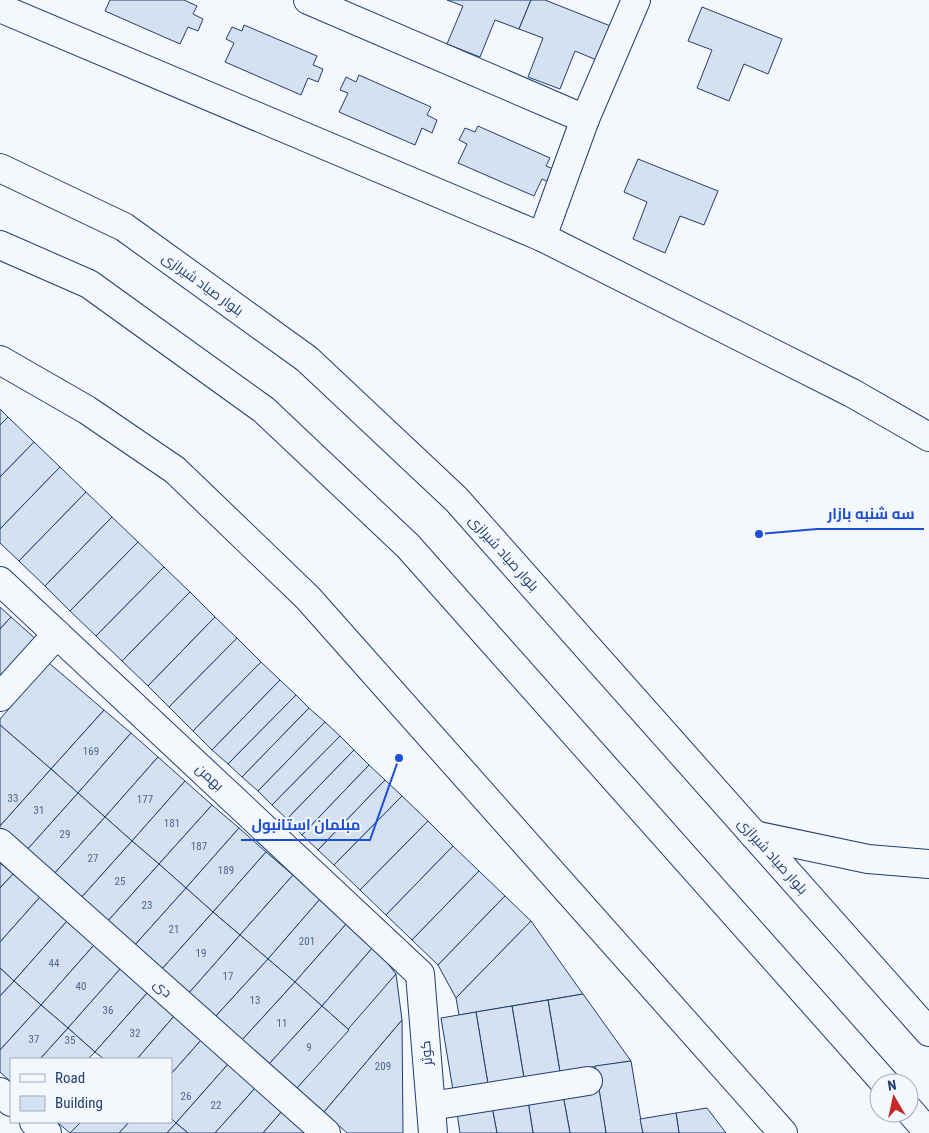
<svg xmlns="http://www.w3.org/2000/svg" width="929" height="1133" viewBox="0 0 929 1133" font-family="'Roboto Condensed',Cairo,sans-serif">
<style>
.building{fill:#d5e0f0;stroke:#1d3f73}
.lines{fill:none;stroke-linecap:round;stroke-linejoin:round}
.street-casing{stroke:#1d3f73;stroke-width:30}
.secondary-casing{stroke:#1d3f73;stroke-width:30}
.street{stroke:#f4f7fb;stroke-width:28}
.secondary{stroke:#f4f7fb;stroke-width:28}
.labels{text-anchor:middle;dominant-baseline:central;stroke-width:4;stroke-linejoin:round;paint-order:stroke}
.number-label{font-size:11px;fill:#4b6792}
.street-label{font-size:14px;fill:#1d3f73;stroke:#f4f7fb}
.leader{fill:none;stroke:#1d4ed8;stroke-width:2}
.callout-dot{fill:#1d4ed8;stroke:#f4f7fb;stroke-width:2}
.callout-label{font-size:15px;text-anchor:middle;font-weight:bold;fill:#1d4ed8;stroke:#f4f7fb;stroke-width:4;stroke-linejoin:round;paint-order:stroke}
</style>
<rect width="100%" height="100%" fill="#f4f7fb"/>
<g class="building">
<path d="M110,0H184L197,6L193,14L203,19L198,31L188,27L180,44L105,11Z"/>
<path d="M447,0H531L519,29L495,20L480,57L447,44L463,6Z"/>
<path d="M531,0H545L613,27L599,61L575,51L560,89L528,77L543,38L519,29Z"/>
<path d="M702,7L782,39L768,74L744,64L729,101L697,88L712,50L688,41Z"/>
<path d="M244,25L317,56L313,65L323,69L318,82L308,78L301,95L225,62L234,43L226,39L232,27L242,31Z"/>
<path d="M359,75L431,107L427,115L437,120L432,133L422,128L415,145L339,112L348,93L340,90L346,77L356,82Z"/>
<path d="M478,126L550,158L546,166L556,170L551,183L542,179L534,196L458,163L467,144L459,140L465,128L475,132Z"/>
<path d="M638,159L718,191L704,225L680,216L665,253L633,239L647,202L624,192Z"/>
<path d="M0,409L8,417L0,425Z"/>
<path d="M8,417L34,442L0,477V425Z"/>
<path d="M34,442L60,467L0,529V477Z"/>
<path d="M60,467L86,492L19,561L0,543V529Z"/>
<path d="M86,492L112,517L45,586L19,561Z"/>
<path d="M112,517L138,542L70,611L45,586Z"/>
<path d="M138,542L164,567L96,636L70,611Z"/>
<path d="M164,567L190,592L122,661L96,636Z"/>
<path d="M190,592L215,617L148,686L122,661Z"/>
<path d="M0,607L11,617L0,629Z"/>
<path d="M11,617L38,641L0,684V629Z"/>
<path d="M215,617L237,638L169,707L148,686Z"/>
<path d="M237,638L261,662L193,731L169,707Z"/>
<path d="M261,662L280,680L212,750L193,731Z"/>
<path d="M49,663L104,710L51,769L0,725V719Z"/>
<path d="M280,680L296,695L228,764L212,750Z"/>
<path d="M296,695L309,708L242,777L228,764Z"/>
<path d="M309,708L325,722L258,791L242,777Z"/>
<path d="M104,710L131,733L78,793L51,769Z"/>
<path d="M325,722L340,736L272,805L258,791Z"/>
<path d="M0,725L51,769L0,826Z"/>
<path d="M131,733L158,757L105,817L78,793Z"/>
<path d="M340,736L354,750L287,819L272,805Z"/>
<path d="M354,750L369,765L302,835L287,819Z"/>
<path d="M158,757L185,781L132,841L105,817Z"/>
<path d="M369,765L385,780L318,850L302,835Z"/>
<path d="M51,769L78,793L26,851L0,829V826Z"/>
<path d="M385,780L402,796L334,865L318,850Z"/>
<path d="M185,781L212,805L159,864L132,841Z"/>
<path d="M78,793L105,817L53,875L26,851Z"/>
<path d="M402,796L428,821L360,890L334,865Z"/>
<path d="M212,805L239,828L186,888L159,864Z"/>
<path d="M105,817L132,841L80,899L53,875Z"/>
<path d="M428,821L453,846L386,915L360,890Z"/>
<path d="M239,828L266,852L213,912L186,888Z"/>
<path d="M132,841L159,864L107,922L80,899Z"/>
<path d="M453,846L479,871L412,940L386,915Z"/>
<path d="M266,852L293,875L240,935L213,912Z"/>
<path d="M0,863L13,874L0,888Z"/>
<path d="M159,864L186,888L134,946L107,922Z"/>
<path d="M479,871L505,896L438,965L412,940Z"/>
<path d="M13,874L40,897L0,942V888Z"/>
<path d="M293,875L320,899L268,959L240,935Z"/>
<path d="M186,888L213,912L161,970L134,946Z"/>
<path d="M505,896L531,921L456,998L438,965Z"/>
<path d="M40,897L67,921L14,981L0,968V942Z"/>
<path d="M320,899L347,923L295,982L268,959Z"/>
<path d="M213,912L240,935L188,994L161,970Z"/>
<path d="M67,921L94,945L41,1005L14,981Z"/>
<path d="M531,921L583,994L459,1015L456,998Z"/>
<path d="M347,923L374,946L322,1006L295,982Z"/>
<path d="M240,935L268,959L215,1017L188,994Z"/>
<path d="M94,945L121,968L68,1028L41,1005Z"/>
<path d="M374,946L396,974L349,1030L322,1006Z"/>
<path d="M268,959L295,982L242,1040L215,1017Z"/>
<path d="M0,968L14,981L0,996Z"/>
<path d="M121,968L148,992L95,1052L68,1028Z"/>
<path d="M396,974L402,1020L324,1112L297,1088Z"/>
<path d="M14,981L41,1005L0,1050V996Z"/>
<path d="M295,982L322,1006L269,1064L242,1040Z"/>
<path d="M148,992L175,1015L137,1059H104L95,1052Z"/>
<path d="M583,994L631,1061L560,1072L548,1000Z"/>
<path d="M548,1000L560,1072L524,1078L512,1006Z"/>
<path d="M41,1005L68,1028L40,1059H11V1082L0,1072V1050Z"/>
<path d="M322,1006L349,1030L297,1088L269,1064Z"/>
<path d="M512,1006L524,1078L488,1084L476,1012Z"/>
<path d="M476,1012L488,1084L453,1090L441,1018Z"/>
<path d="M175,1015L202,1039L171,1074V1059H137Z"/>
<path d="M402,1020L403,1133H347L324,1112Z"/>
<path d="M68,1028L95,1052L88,1059H40Z"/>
<path d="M202,1039L229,1063L176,1123L171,1118V1074Z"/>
<path d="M631,1061L643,1133H606L595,1066Z"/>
<path d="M229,1063L256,1087L215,1133H188L176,1123Z"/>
<path d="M256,1087L283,1110L263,1133H215Z"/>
<path d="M599,1089L606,1133H570L563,1095Z"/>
<path d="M563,1095L570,1133H533L528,1101Z"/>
<path d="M528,1101L533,1133H497L492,1107Z"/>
<path d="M492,1107L497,1133H460L457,1113Z"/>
<path d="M707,1108L726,1133H679L676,1113Z"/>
<path d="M283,1110L309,1133H263Z"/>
<path d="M676,1113L679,1133H643L640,1119Z"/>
<path d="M171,1118L176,1123L167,1133H119L129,1122H171Z"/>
<path d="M57,1122H81L70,1133Z"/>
<path d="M81,1122H129L119,1133H70Z"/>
<path d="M176,1123L188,1133H167Z"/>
</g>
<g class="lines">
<defs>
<g id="street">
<path d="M308,0L585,119"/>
<path d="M0,8L542,237L852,393L929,437"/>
<path d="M542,237L585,119L636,0"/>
<path d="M0,581L420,974L433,1133"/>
<path d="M0,697L57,634"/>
<path d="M0,843L326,1133"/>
<path d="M0,1092L11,1102"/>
<path d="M431,1106L588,1081"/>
<path d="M34,1122L47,1133"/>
</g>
<g id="secondary">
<path d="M0,168L124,227L307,359L456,499L929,1032"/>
<path d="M0,245L89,284L264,410L408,546L885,1083"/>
<path d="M0,360L87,410L175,470L308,598L783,1133"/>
<path d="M754,835L868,859L929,864"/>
<path d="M909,1110L929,1133"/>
</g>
</defs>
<use href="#street" class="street-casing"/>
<use href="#secondary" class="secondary-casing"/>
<use href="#street" class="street"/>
<use href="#secondary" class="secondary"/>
</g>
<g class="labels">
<g class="number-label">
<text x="91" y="751">169</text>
<text x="13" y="798">33</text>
<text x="145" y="799">177</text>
<text x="39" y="810">31</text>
<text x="172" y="823">181</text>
<text x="65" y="834">29</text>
<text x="199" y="846">187</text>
<text x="93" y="858">27</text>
<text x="226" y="870">189</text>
<text x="120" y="881">25</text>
<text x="147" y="905">23</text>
<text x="174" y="929">21</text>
<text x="307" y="941">201</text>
<text x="201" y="953">19</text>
<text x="54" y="963">44</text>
<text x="228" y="976">17</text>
<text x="81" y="986">40</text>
<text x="255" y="1000">13</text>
<text x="108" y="1010">36</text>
<text x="282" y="1023">11</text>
<text x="135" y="1033">32</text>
<text x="34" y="1039">37</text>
<text x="70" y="1040">35</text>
<text x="309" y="1047">9</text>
<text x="383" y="1066">209</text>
<text x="186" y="1096">26</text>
<text x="216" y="1105">22</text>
</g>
<g class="street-label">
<text transform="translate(203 284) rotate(36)">بلوار صیاد شیرازی</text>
<text transform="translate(504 553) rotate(48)">بلوار صیاد شیرازی</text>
<text transform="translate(210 777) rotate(43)">بهمن</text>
<text transform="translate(773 856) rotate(48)">بلوار صیاد شیرازی</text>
<text transform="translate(163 988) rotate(42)">دی</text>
<text transform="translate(426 1053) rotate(-95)">کوثر</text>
</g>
</g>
<path class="leader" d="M759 534L817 529H924M399 758L370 840H241"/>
<g class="callout-dot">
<circle cx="759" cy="534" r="5"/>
<circle cx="399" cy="758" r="5"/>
</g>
<g class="callout-label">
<text x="871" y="519">سه شنبه بازار</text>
<text x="306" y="830">مبلمان استانبول</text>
</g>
<rect x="10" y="1058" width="162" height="65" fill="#f4f7fb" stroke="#9eadc5"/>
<rect x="20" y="1074" width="25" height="8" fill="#f4f7fb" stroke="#9eadc5"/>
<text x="55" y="1083" font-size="15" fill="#1d3f73">Road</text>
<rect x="20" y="1096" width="25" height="15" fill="#d5e0f0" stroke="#9eadc5"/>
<text x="55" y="1108" font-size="15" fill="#1d3f73">Building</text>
<g transform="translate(894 1098) rotate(351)"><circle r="24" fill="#f4f7fb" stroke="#9eadc5"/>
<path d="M0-4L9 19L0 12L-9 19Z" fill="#c62828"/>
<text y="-8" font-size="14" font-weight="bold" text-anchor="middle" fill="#1d3f73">N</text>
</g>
</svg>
